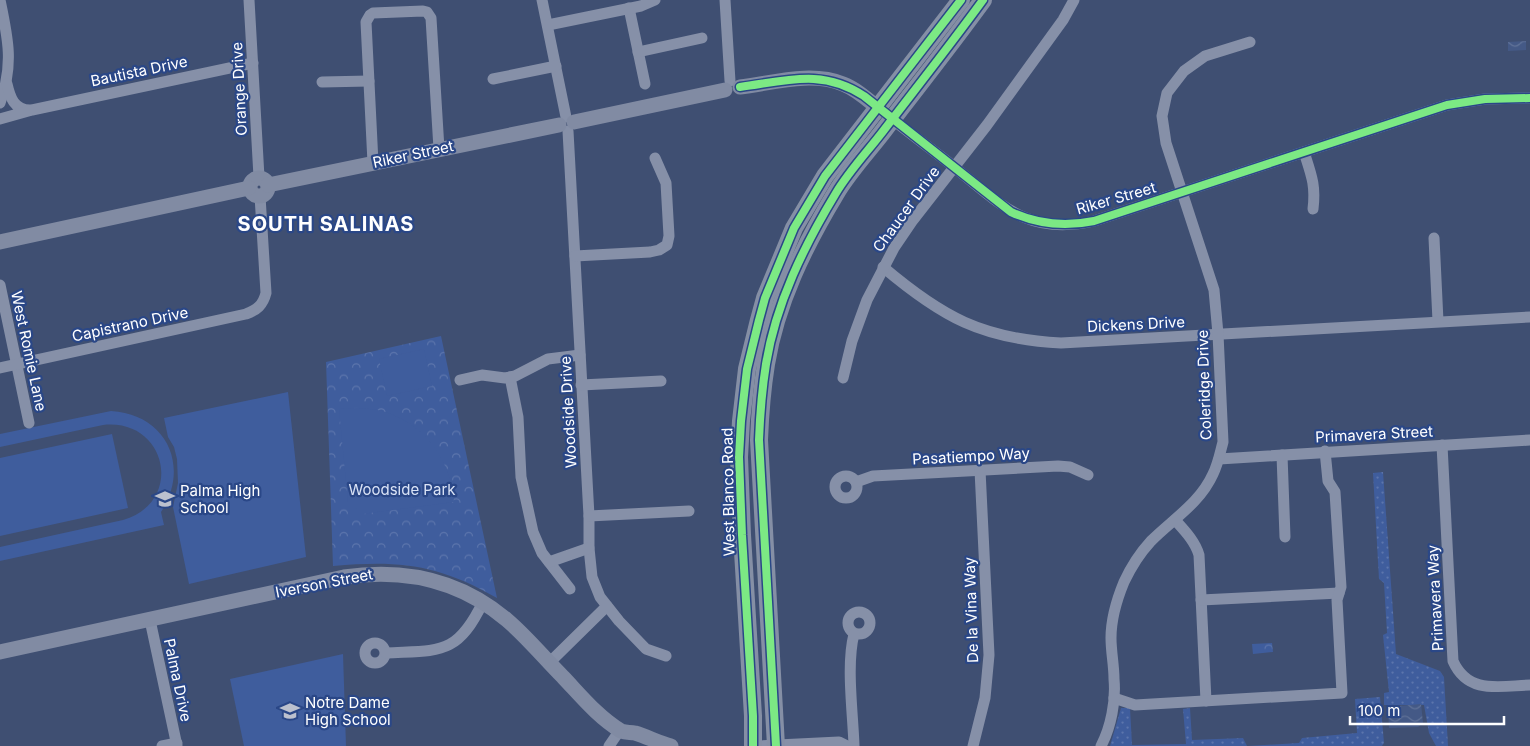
<svg xmlns="http://www.w3.org/2000/svg" width="1530" height="746" viewBox="0 0 1530 746" font-family="Inter,sans-serif">
<style>
.grass{fill:url(#grass-dots)}
.park{fill:url(#park-crowns)}
.pitch{fill:#3f5d9d}
.water{fill:url(#water-waves)}
.lines{fill:none;stroke-linecap:round;stroke-linejoin:round}
.street{stroke:#8690a8;stroke-width:11}
.secondary{stroke:#818ba3;stroke-width:15}
.primary{stroke:#858fa5;stroke-width:18}
.cycleway-casing{stroke:#2a4787;stroke-width:11}
.cycleway{stroke:#7ce984;stroke-width:8}
.labels{text-anchor:middle;dominant-baseline:central;stroke-width:4.5;stroke-linejoin:round;paint-order:stroke}
.street-label{font-size:15px;fill:#fff;stroke:#2a4787}
.park-label{font-size:15px;fill:#dae3f6;stroke:#2a4787}
.poi-label{font-size:15px;fill:#fff;stroke:#2a4787;text-anchor:start}
.district-label{font-size:20px;font-weight:bold;letter-spacing:1px;fill:#fff;stroke:#2a4787}
</style>
<defs>
<pattern id="grass-dots" width="8" height="8" patternUnits="userSpaceOnUse" patternTransform="scale(1.25)"><rect width="8" height="8" fill="#3f5d9d"/><path d="M2 2h.1M6 6h.1" fill="none" stroke="#5c75ac" stroke-width="1.8" stroke-linecap="round"/></pattern>
<pattern id="park-crowns" width="20" height="18" patternUnits="userSpaceOnUse" patternTransform="scale(1.25)"><rect width="20" height="18" fill="#3f5d9d"/><path d="M2 6a3 3 0 1 1 6 0M12 15a3 3 0 1 1 6 0" fill="none" stroke="#5c75ac"/></pattern>
<pattern id="water-waves" width="16" height="10" patternUnits="userSpaceOnUse" patternTransform="scale(1.25)"><rect width="16" height="10" fill="#445986"/><path d="M0 5q4-4 8 0t8 0" fill="none" stroke="#607298"/></pattern>
</defs>
<rect width="100%" height="100%" fill="#3f4f72"/>
<g class="grass">
<path d="M1383,472L1396,654L1440,671L1444,677L1448,746H1436L1429,733L1424,705H1384V693L1389,692L1383,635L1387,633L1384,583L1379,579L1373,473Z"/>
<path d="M1380,697L1384,743L1382,746H1248L1299,743L1302,738L1357,733L1355,699Z"/>
<path d="M1121,708H1130L1132,745L1186,744L1183,709L1190,708L1192,740L1243,738L1247,746H1110Z"/>
</g>
<g class="park">
<path d="M441,336L497,598C438,564 399,560 333,566L326,362Z"/>
<path d="M1272,643L1273,652L1253,654L1252,644Z"/>
</g>
<g class="pitch">
<path d="M424,349L432,386L387,396L379,359Z"/>
<path d="M288,392L306,557L189,584L173,507L178,483L177,459L174,447L168,437L164,418Z"/>
<path d="M357,408C368,409 379,409 388,413C427,426 451,462 454,502L362,514L348,502L339,409Z"/>
<path d="M111,411C166,414 191,466 161,512L164,525L0,561V547L123,520C185,502 167,418 103,425L0,447V434Z"/>
<path d="M112,434L128,508L0,536V458Z"/>
<path d="M343,654L346,746H244L230,679Z"/>
</g>
<g class="water">
<path d="M1526,41V50L1508,51V42Z"/>
<path d="M1421,704L1423,723L1418,727L1389,728L1388,707Z"/>
</g>
<g class="lines">
<g class="street">
<path d="M0,0C8,38 14,65 0,103"/>
<path d="M249,0L259,177"/>
<path d="M542,0L566,117"/>
<path d="M725,0L730,81"/>
<path d="M629,8L645,84"/>
<path d="M548,25L641,6L655,0"/>
<path d="M638,52L702,38"/>
<path d="M493,79L556,66"/>
<path d="M322,82L369,81"/>
<path d="M7,84C10,97 14,110 30,110"/>
<path d="M887,115C909,133 932,149 954,167C1002,205 1027,236 1094,221L1447,105L1485,99L1530,98"/>
<path d="M0,119L32,110L253,63"/>
<path d="M568,131L589,516V548L592,577L600,597L619,621L646,649L666,656"/>
<path d="M1304,152C1311,174 1316,185 1313,209"/>
<path d="M373,163L366,22L370,15L373,13L423,11L427,12L431,18L439,149"/>
<path d="M1434,238L1438,321"/>
<path d="M575,256L650,252L659,250L667,245L669,236L666,183L655,158"/>
<path d="M883,267C942,317 982,339 1061,343L1530,317"/>
<path d="M0,285L29,423"/>
<path d="M0,368L246,314C257,310 263,305 266,293L260,196"/>
<path d="M510,377L518,417L521,477L533,532L542,553L570,589"/>
<path d="M843,378L852,341L867,300L894,248L913,220L987,125L1063,20L1074,0"/>
<path d="M460,380L482,375L505,378L515,376L548,359L580,355"/>
<path d="M581,385L661,381"/>
<path d="M1442,445L1453,661C1468,695 1500,686 1530,685"/>
<path d="M1282,455L1285,537"/>
<path d="M1219,459L1530,440"/>
<circle cx="846" cy="487" r="11"/>
<path d="M856,482L873,476L1058,466L1070,467L1088,475"/>
<path d="M589,516L689,511"/>
<path d="M1175,520C1184,530 1195,541 1199,555L1206,701"/>
<path d="M549,562L589,548"/>
<path d="M1201,600L1339,593"/>
<circle cx="859" cy="623" r="11"/>
<path d="M150,620L177,746"/>
<path d="M854,634C846,665 853,713 854,746"/>
<circle cx="375" cy="653" r="10"/>
<path d="M386,653C440,650 457,656 483,602"/>
<path d="M549,663L607,606"/>
<path d="M1114,698L1135,705L1342,693L1337,600L1341,587L1335,492L1328,481L1325,451"/>
<path d="M162,746L177,743"/>
<path d="M609,746L620,730"/>
<path d="M759,746L839,742L847,746"/>
<path d="M973,746L985,698L989,655L980,470"/>
<path d="M1101,746C1111,727 1116,701 1114,679C1114,665 1111,652 1111,638C1111,619 1117,599 1124,582C1131,567 1140,553 1151,541C1173,519 1200,503 1213,474C1218,464 1220,453 1223,442L1218,334L1214,290L1166,143L1162,116L1167,93L1184,71L1205,56L1250,42"/>
</g>
<g class="secondary">
<path d="M740,87C773,83 811,71 843,84C856,89 867,99 878,108"/>
<path d="M574,122L725,90"/>
<circle cx="259" cy="187" r="9"/>
<path d="M268,185L559,125"/>
<path d="M0,242L249,188"/>
<path d="M0,652L344,577C405,568 460,580 507,620C527,637 544,658 563,677C581,696 598,717 621,731C626,733 630,732 635,733C648,737 659,743 671,746"/>
</g>
<g class="primary">
<path d="M753,746V716L742,535L739,457L741,421L747,369L759,320L765,298L794,228L825,176L961,0"/>
<path d="M776,746L759,440C760,414 762,389 766,364C776,303 804,246 836,193C849,171 868,151 884,130C917,87 951,44 983,0"/>
</g>
<defs>
<g id="cycleway">
<path d="M740,87C786,81 822,68 864,96L1011,212C1039,225 1065,227 1094,221L1447,105L1485,99L1530,98"/>
<path d="M753,746V716L742,535L739,457L741,421L747,369L759,320L765,298L794,228L825,176L961,0"/>
<path d="M776,746L759,440C760,414 762,389 766,364C776,303 804,246 836,193C849,171 868,151 884,130C917,87 951,44 983,0"/>
</g>
</defs>
<use href="#cycleway" class="cycleway-casing"/>
<use href="#cycleway" class="cycleway"/>
</g>
<defs>
<symbol id="school-bare" viewBox="-9 -9 18 18"><path d="M0-5L7-2L0 1L-7-2ZM-4 1L0 2.5L4 1V4Q0 6-4 4Z" fill="#bcc1ce" stroke="#2a4787" stroke-width="2.5" paint-order="stroke"/></symbol>
</defs>
<g fill-rule="evenodd">
<use href="#school-bare" x="151" y="485" width="28" height="28"/>
<use href="#school-bare" x="276" y="697" width="28" height="28"/>
</g>
<g class="labels">
<g class="street-label">
<text transform="translate(139 71) rotate(-12)">Bautista Drive</text>
<text transform="translate(239 89) rotate(-93)">Orange Drive</text>
<text transform="translate(413 154) rotate(-12)">Riker Street</text>
<text transform="translate(1116 198) rotate(-16)">Riker Street</text>
<text transform="translate(906 209) rotate(-54)">Chaucer Drive</text>
<text transform="translate(130 324) rotate(-12)">Capistrano Drive</text>
<text transform="translate(1136 324) rotate(-3)">Dickens Drive</text>
<text transform="translate(29 351) rotate(78)">West Romie Lane</text>
<text transform="translate(1204 385) rotate(-92)">Coleridge Drive</text>
<text transform="translate(568 412) rotate(-93)">Woodside Drive</text>
<text transform="translate(1374 434) rotate(-3)">Primavera Street</text>
<text transform="translate(971 456) rotate(-3)">Pasatiempo Way</text>
<text transform="translate(728 492) rotate(-91)">West Blanco Road</text>
<text transform="translate(324 583) rotate(-11)">Iverson Street</text>
<text transform="translate(1435 598) rotate(-93)">Primavera Way</text>
<text transform="translate(971 610) rotate(-92)">De la Vina Way</text>
<text transform="translate(178 680) rotate(78)">Palma Drive</text>
</g>
<g class="park-label">
<text x="402" y="489">Woodside Park</text>
</g>
<g class="poi-label">
<text x="180" y="490">Palma High<tspan x="180" dy="17">School</tspan></text>
<text x="305" y="702">Notre Dame<tspan x="305" dy="17">High School</tspan></text>
</g>
<g class="district-label">
<text x="326" y="224">SOUTH SALINAS</text>
</g>
</g>
<path d="M1350 716v8h154v-8" fill="none" stroke="#ffffff" stroke-width="2.5"/>
<text x="1358" y="716" font-size="15" fill="#ffffff" stroke="#2a4787" stroke-width="4" paint-order="stroke">100 m</text>
</svg>
